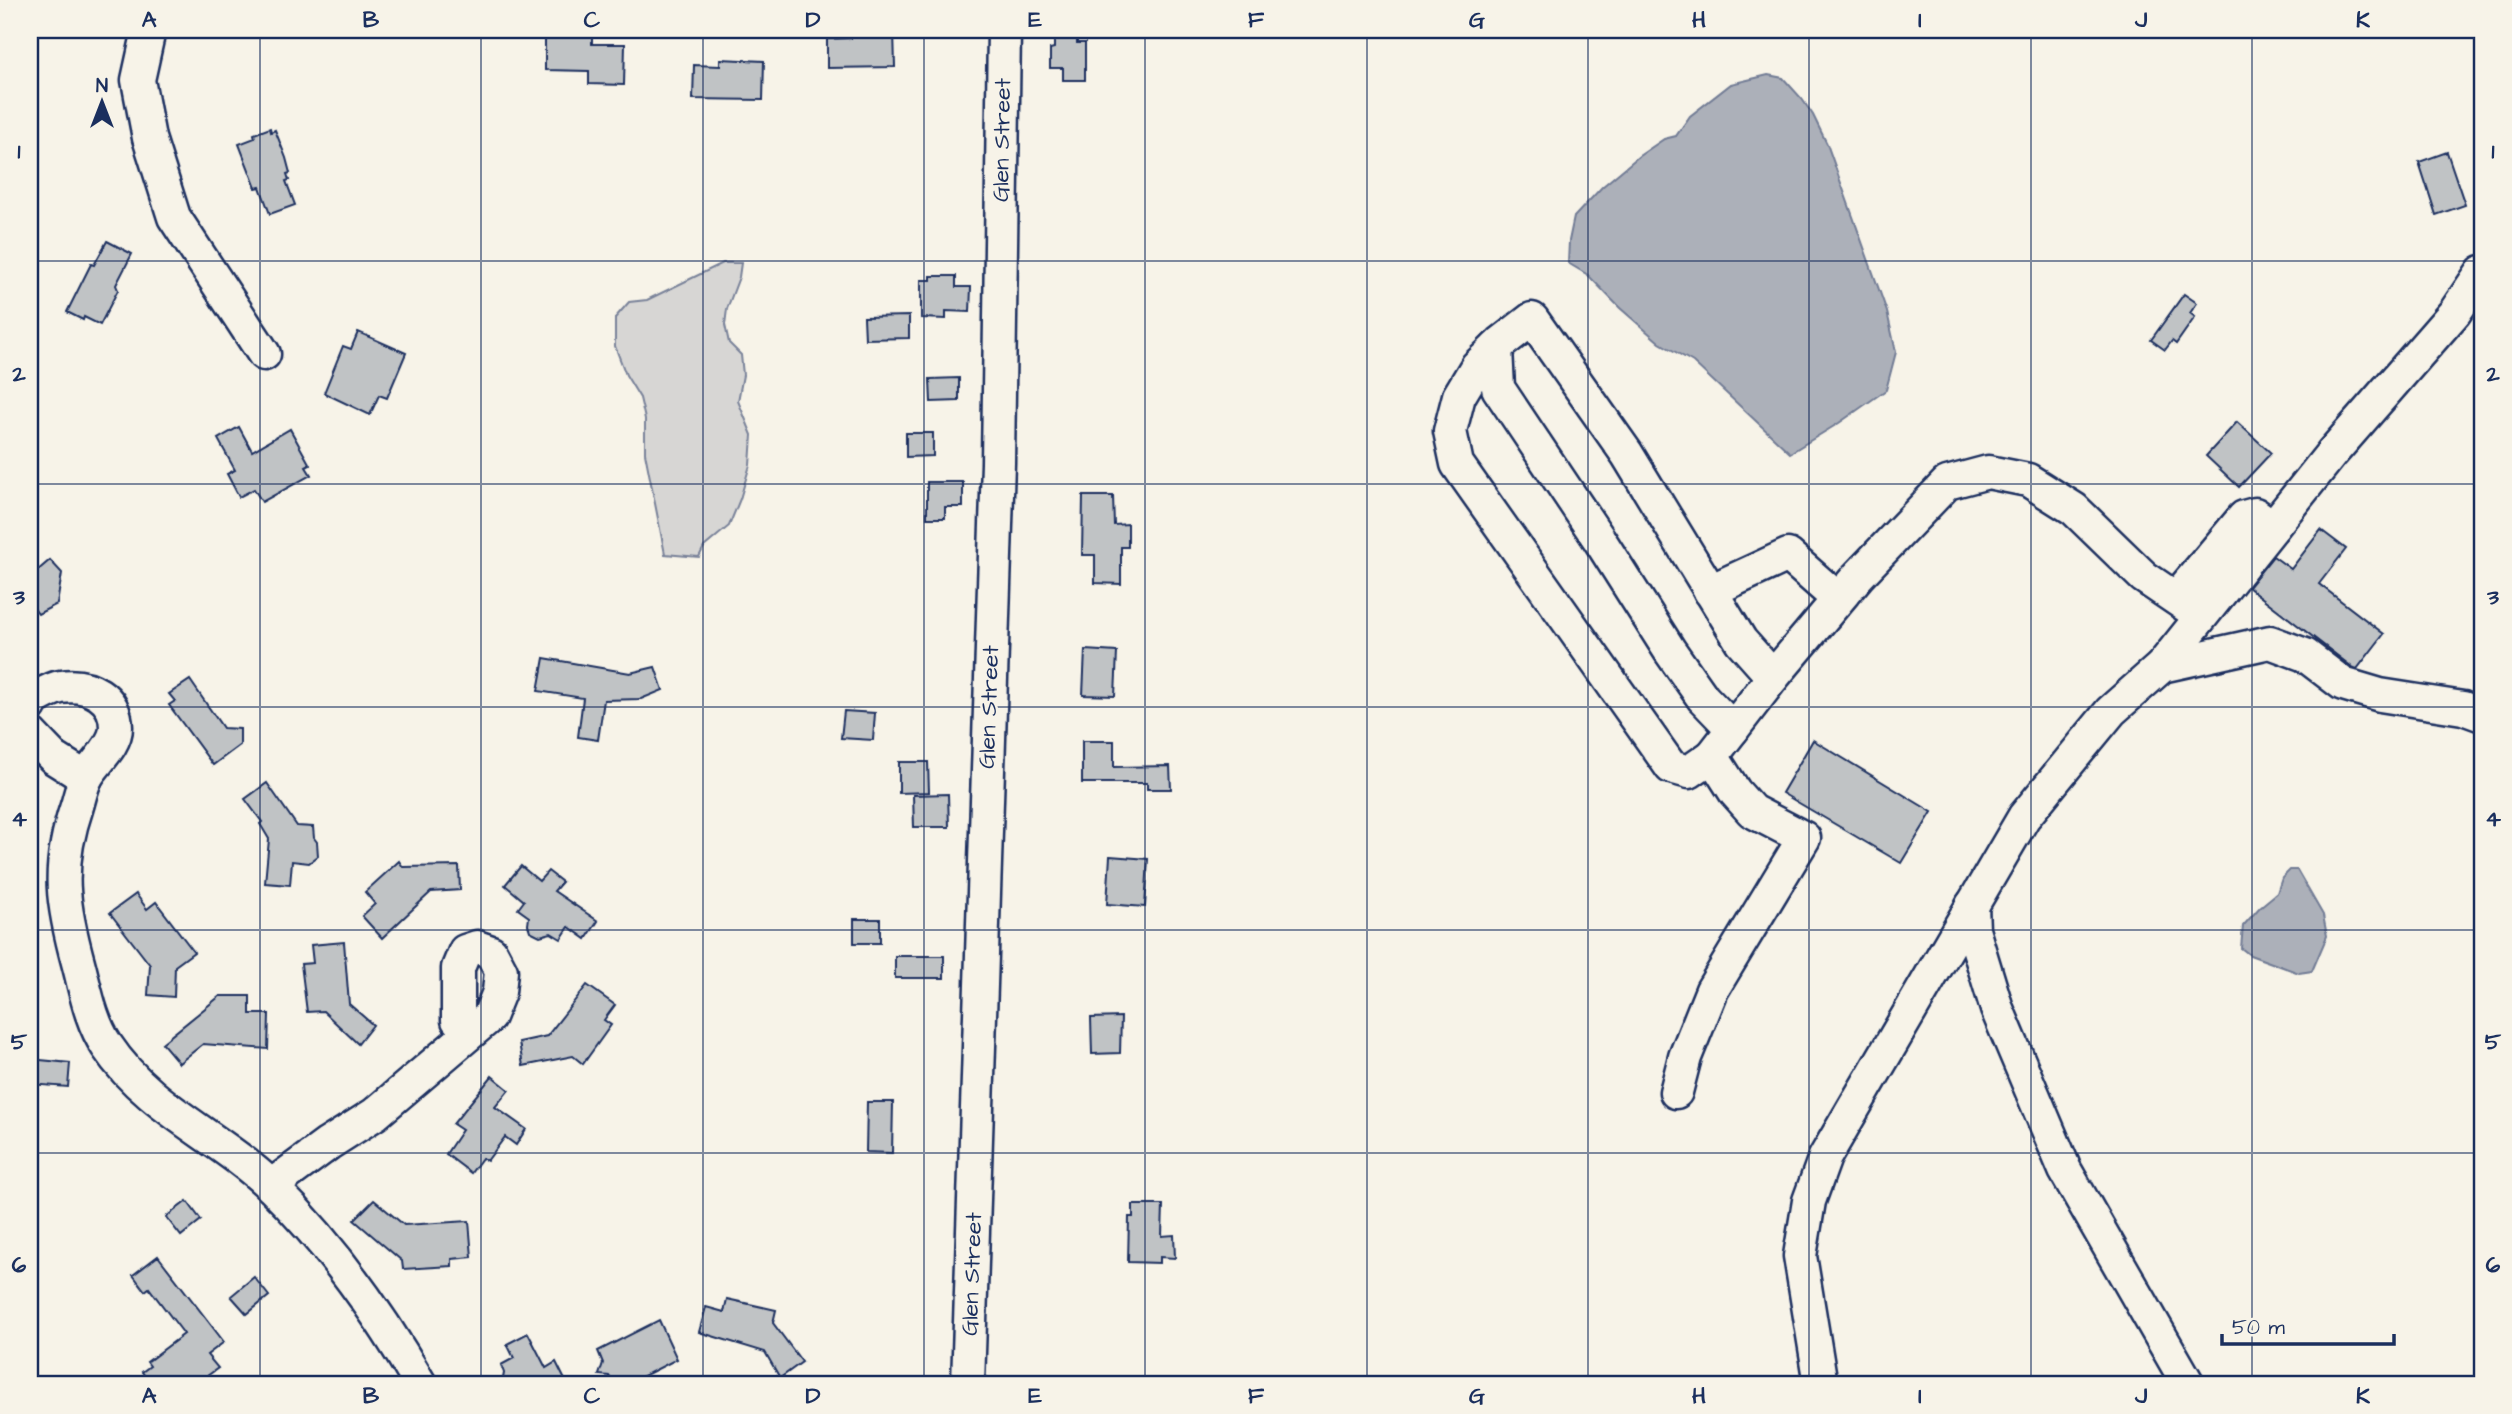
<svg xmlns="http://www.w3.org/2000/svg" width="2512" height="1414" viewBox="0 0 2512 1414" font-family="'Architects Daughter',sans-serif">
<style>
.green{fill:#d7d6d4;stroke:#798299;stroke-width:2}
.water{fill:#acb0b9;stroke:#727c95;stroke-width:2}
.building{fill:#c0c3c5;stroke:#1b2f5e;stroke-width:2}
.lines{fill:none;stroke-linecap:round;stroke-linejoin:round}
.minor-casing{stroke:#1b2f5e;stroke-width:37}
.minor{stroke:#f7f3e8;stroke-width:32}
.grid{fill:none;stroke:#1b2f5e;stroke-width:2;stroke-opacity:0.55}
.labels{text-anchor:middle;dominant-baseline:central;stroke-width:5;stroke-linejoin:round;paint-order:stroke}
.street-label{font-size:23px;fill:#1b2f5e;stroke:#f7f3e8}
.neatline{fill:none;stroke:#1b2f5e;stroke-width:2.5}
.grid-label{font-size:23px;text-anchor:middle;font-weight:bold;fill:#1b2f5e}
</style>
<rect width="100%" height="100%" fill="#f7f3e8"/>
<filter id="ink" filterUnits="userSpaceOnUse"><feTurbulence type="fractalNoise" baseFrequency=".0143" numOctaves="2"/><feDisplacementMap in="SourceGraphic" scale="14" xChannelSelector="R" yChannelSelector="G"/><feConvolveMatrix kernelMatrix="1 2 1 2 8 2 1 2 1" color-interpolation-filters="sRGB"/></filter>
<g filter="url(#ink)">
<path class="green" d="M723,263H741L739,277L727,309L725,325L729,343L741,355L743,375L738,401L752,435L750,465L740,499L729,526L704,547L699,557L665,554L645,453V419L640,398L626,375L615,346V318L629,302L647,300Z"/>
<g class="water">
<path d="M1768,75L1783,78L1802,99L1813,115L1827,144L1887,312L1896,352L1886,390L1839,423L1790,453L1693,362L1660,343L1620,308L1588,275L1568,263L1569,241L1574,217L1602,187L1639,156L1664,139L1676,136L1690,116L1731,84Z"/>
<path d="M2290,870H2297L2323,915L2327,936L2312,971L2299,973L2250,955L2241,948L2243,926L2260,907L2277,893L2282,878Z"/>
</g>
<g class="building">
<path d="M851,30H894L895,67L827,68V39L851,38Z"/>
<path d="M1054,30H1077V43H1085V80H1063V68H1050V49L1054,48Z"/>
<path d="M545,32L592,33V44H625L624,85L589,84V71L545,70Z"/>
<path d="M720,59L764,61L763,100L693,99L694,65L720,66Z"/>
<path d="M270,128L271,132L275,130L286,158L290,173L287,174L289,180L286,181L295,205L270,214L260,187L256,188L239,144L255,138L254,134Z"/>
<path d="M2447,152L2465,205L2436,215L2419,162Z"/>
<path d="M107,241L132,254L116,285L118,290L100,325L84,317L83,320L67,312L91,264L94,265Z"/>
<path d="M931,276H956V287H971L970,312L946,311V319L921,318V280H931Z"/>
<path d="M2184,294L2197,303L2190,313L2195,317L2176,344L2172,341L2165,350L2151,340Z"/>
<path d="M909,316V338L865,339L864,317Z"/>
<path d="M358,332L406,353L387,398L379,395L370,415L324,393L343,346L351,349Z"/>
<path d="M959,378V401L931,402L930,379Z"/>
<path d="M2237,422L2271,453L2239,487L2206,456Z"/>
<path d="M239,427L252,451L290,429L310,465L306,467L311,475L262,502L254,489L239,497L227,474L235,470L218,439Z"/>
<path d="M906,433H933V456L906,457Z"/>
<path d="M927,482H963V507H945V518H927Z"/>
<path d="M1083,496H1113L1114,525L1128,524V547H1121V584L1095,583V555H1082Z"/>
<path d="M2321,530L2346,549L2319,584L2384,634L2357,669L2352,667L2248,587L2273,556L2291,569Z"/>
<path d="M50,560L62,573L57,604L38,614L30,603V570L37,571Z"/>
<path d="M1085,650L1117,652L1115,696L1083,695Z"/>
<path d="M544,658L630,673L655,667L663,690L641,699L604,700L598,740L578,737L583,698L538,691Z"/>
<path d="M190,680L223,728L240,729V745L213,765L169,705L175,701L169,694Z"/>
<path d="M844,711L875,713L873,740L841,738Z"/>
<path d="M1813,740L1932,812L1901,863L1782,793Z"/>
<path d="M1082,741H1114V767L1170,766L1171,789H1147V783H1082Z"/>
<path d="M899,762H928L929,792L899,793Z"/>
<path d="M267,783L297,826L313,827L314,838L317,842L318,856L309,863L292,861L290,885L265,883L269,839L260,824L262,822L245,799Z"/>
<path d="M948,794L949,827H914L913,795Z"/>
<path d="M1110,856L1148,859L1145,907L1107,904Z"/>
<path d="M399,861L403,867L459,866L460,890L431,892L382,938L362,916L375,904L365,892Z"/>
<path d="M521,866L539,881L548,871L562,882L554,891L598,921L586,939L569,927L561,939L551,933L540,936L530,931L528,925L529,917L518,909L524,901L505,885Z"/>
<path d="M136,894L147,909L156,902L194,952L175,966L174,997L148,995L150,965L110,913Z"/>
<rect x="854" y="919" width="26" height="24"/>
<path d="M344,942L349,1004L373,1025L358,1044L323,1011L307,1012L301,964L313,963L311,945Z"/>
<rect x="895" y="956" width="49" height="22"/>
<path d="M587,985L615,1005L604,1020L611,1025L583,1064L573,1056L523,1066L519,1042L547,1036Z"/>
<path d="M220,996H250V1014H269L268,1049L203,1044L179,1063L162,1043Z"/>
<path d="M1121,1017L1120,1053L1092,1054L1091,1018Z"/>
<path d="M30,1059L70,1063L68,1087L30,1084Z"/>
<path d="M492,1076L509,1090L495,1107L526,1129L516,1145L505,1137L487,1161L482,1158L471,1173L446,1154L462,1130L453,1124Z"/>
<path d="M867,1102H893L892,1153L866,1152Z"/>
<path d="M374,1200L404,1225L469,1221L472,1257L452,1259V1266L403,1269L402,1261L354,1220Z"/>
<path d="M187,1201L201,1220L181,1236L166,1217Z"/>
<path d="M1133,1205H1163L1162,1236L1174,1235L1175,1258L1160,1257V1263L1128,1262L1129,1217H1133Z"/>
<path d="M158,1256L224,1342L207,1355L218,1368L196,1384H151L142,1372L150,1366L147,1362L184,1334L149,1288L145,1291L133,1275Z"/>
<path d="M254,1277L269,1296L247,1314L231,1296Z"/>
<path d="M727,1299L776,1310L773,1323L802,1362L780,1378L765,1352L699,1332L706,1307L724,1312Z"/>
<path d="M659,1320L677,1359L628,1384H614L609,1376L599,1375L603,1363L598,1351Z"/>
<path d="M528,1333L546,1368L556,1362L567,1384H502L504,1373L501,1365L514,1358L507,1344Z"/>
</g>
<g class="lines">
<defs>
<g id="minor">
<path d="M149,30L138,80L149,138L174,217L264,354"/>
<path d="M1496,348L1498,388L1599,539L1670,651L1703,698L1733,729"/>
<path d="M1710,591L1788,555L1838,599"/>
<path d="M2176,598L2244,517L2255,514L2273,527"/>
<path d="M2162,666L2332,453L2455,312L2482,272"/>
<path d="M30,706L32,700C41,695 52,688 61,687C89,683 116,697 116,727C116,745 96,761 87,776C82,785 80,796 77,806C56,868 62,904 79,966C86,993 91,1022 107,1046C148,1108 219,1136 271,1186C330,1244 379,1313 420,1384"/>
<path d="M30,733L54,758L86,778"/>
<path d="M1712,756L1689,772L1671,767L1457,464L1450,431L1459,396L1477,366L1501,343L1532,319L1627,454L1741,641L1773,677"/>
<path d="M1972,905L1973,930L1997,1009L2065,1170L2188,1384"/>
<path d="M1676,1092L1685,1057L1712,990L1804,838L1752,811L1735,792L1712,756L1773,677L1858,576L1947,483L1988,472L2028,480L2074,509L2144,577L2200,615"/>
<path d="M271,1186L328,1144L375,1114L489,1017L499,992L501,971L491,952L477,947L465,951L458,968V1020L470,1033"/>
<path d="M968,1384L998,463L1004,30"/>
<path d="M1821,1384L1800,1256L1809,1201L1825,1157L2024,817L2111,711L2162,666L2270,642L2305,655L2343,684L2380,695L2463,708L2482,715"/>
</g>
</defs>
<use href="#minor" class="minor-casing"/>
<use href="#minor" class="minor"/>
</g>
</g>
<path class="grid" d="M260,30V1384M481,30V1384M703,30V1384M924,30V1384M1145,30V1384M1367,30V1384M1588,30V1384M1809,30V1384M2031,30V1384M2252,30V1384M30,261H2482M30,484H2482M30,707H2482M30,930H2482M30,1153H2482"/>
<g class="labels">
<g class="street-label">
<text transform="translate(1002 140) rotate(-89)">Glen Street</text>
<text transform="translate(989 707) rotate(-88)">Glen Street</text>
<text transform="translate(972 1274) rotate(-88)">Glen Street</text>
</g>
</g>
<rect width="2512" height="1414" fill="none" stroke="#f7f3e8" stroke-width="77"/>
<g transform="translate(102 102)" stroke="#f7f3e8" stroke-width="5" paint-order="stroke">
<path d="M0-5L12 26L0 18L-12 26Z" fill="#1b2f5e"/>
<text y="-10" font-size="19" font-weight="bold" text-anchor="middle" fill="#1b2f5e">N</text>
</g>
<path d="M2222 1334v10h172v-10" fill="none" stroke="#1b2f5e" stroke-width="3.5"/>
<text x="2232" y="1334" font-size="21" fill="#1b2f5e" stroke="#f7f3e8" stroke-width="5" paint-order="stroke">50 m</text>
<rect x="38" y="38" width="2436" height="1338" class="neatline"/>
<g class="grid-label">
<text x="149" y="27">A</text>
<text x="371" y="27">B</text>
<text x="592" y="27">C</text>
<text x="813" y="27">D</text>
<text x="1035" y="27">E</text>
<text x="1256" y="27">F</text>
<text x="1477" y="27">G</text>
<text x="1699" y="27">H</text>
<text x="1920" y="27">I</text>
<text x="2141" y="27">J</text>
<text x="2363" y="27">K</text>
<text x="19" y="158">1</text>
<text x="2493" y="158">1</text>
<text x="19" y="381">2</text>
<text x="2493" y="381">2</text>
<text x="19" y="604">3</text>
<text x="2493" y="604">3</text>
<text x="19" y="826">4</text>
<text x="2493" y="826">4</text>
<text x="19" y="1049">5</text>
<text x="2493" y="1049">5</text>
<text x="19" y="1272">6</text>
<text x="2493" y="1272">6</text>
<text x="149" y="1403">A</text>
<text x="371" y="1403">B</text>
<text x="592" y="1403">C</text>
<text x="813" y="1403">D</text>
<text x="1035" y="1403">E</text>
<text x="1256" y="1403">F</text>
<text x="1477" y="1403">G</text>
<text x="1699" y="1403">H</text>
<text x="1920" y="1403">I</text>
<text x="2141" y="1403">J</text>
<text x="2363" y="1403">K</text>
</g>
</svg>
